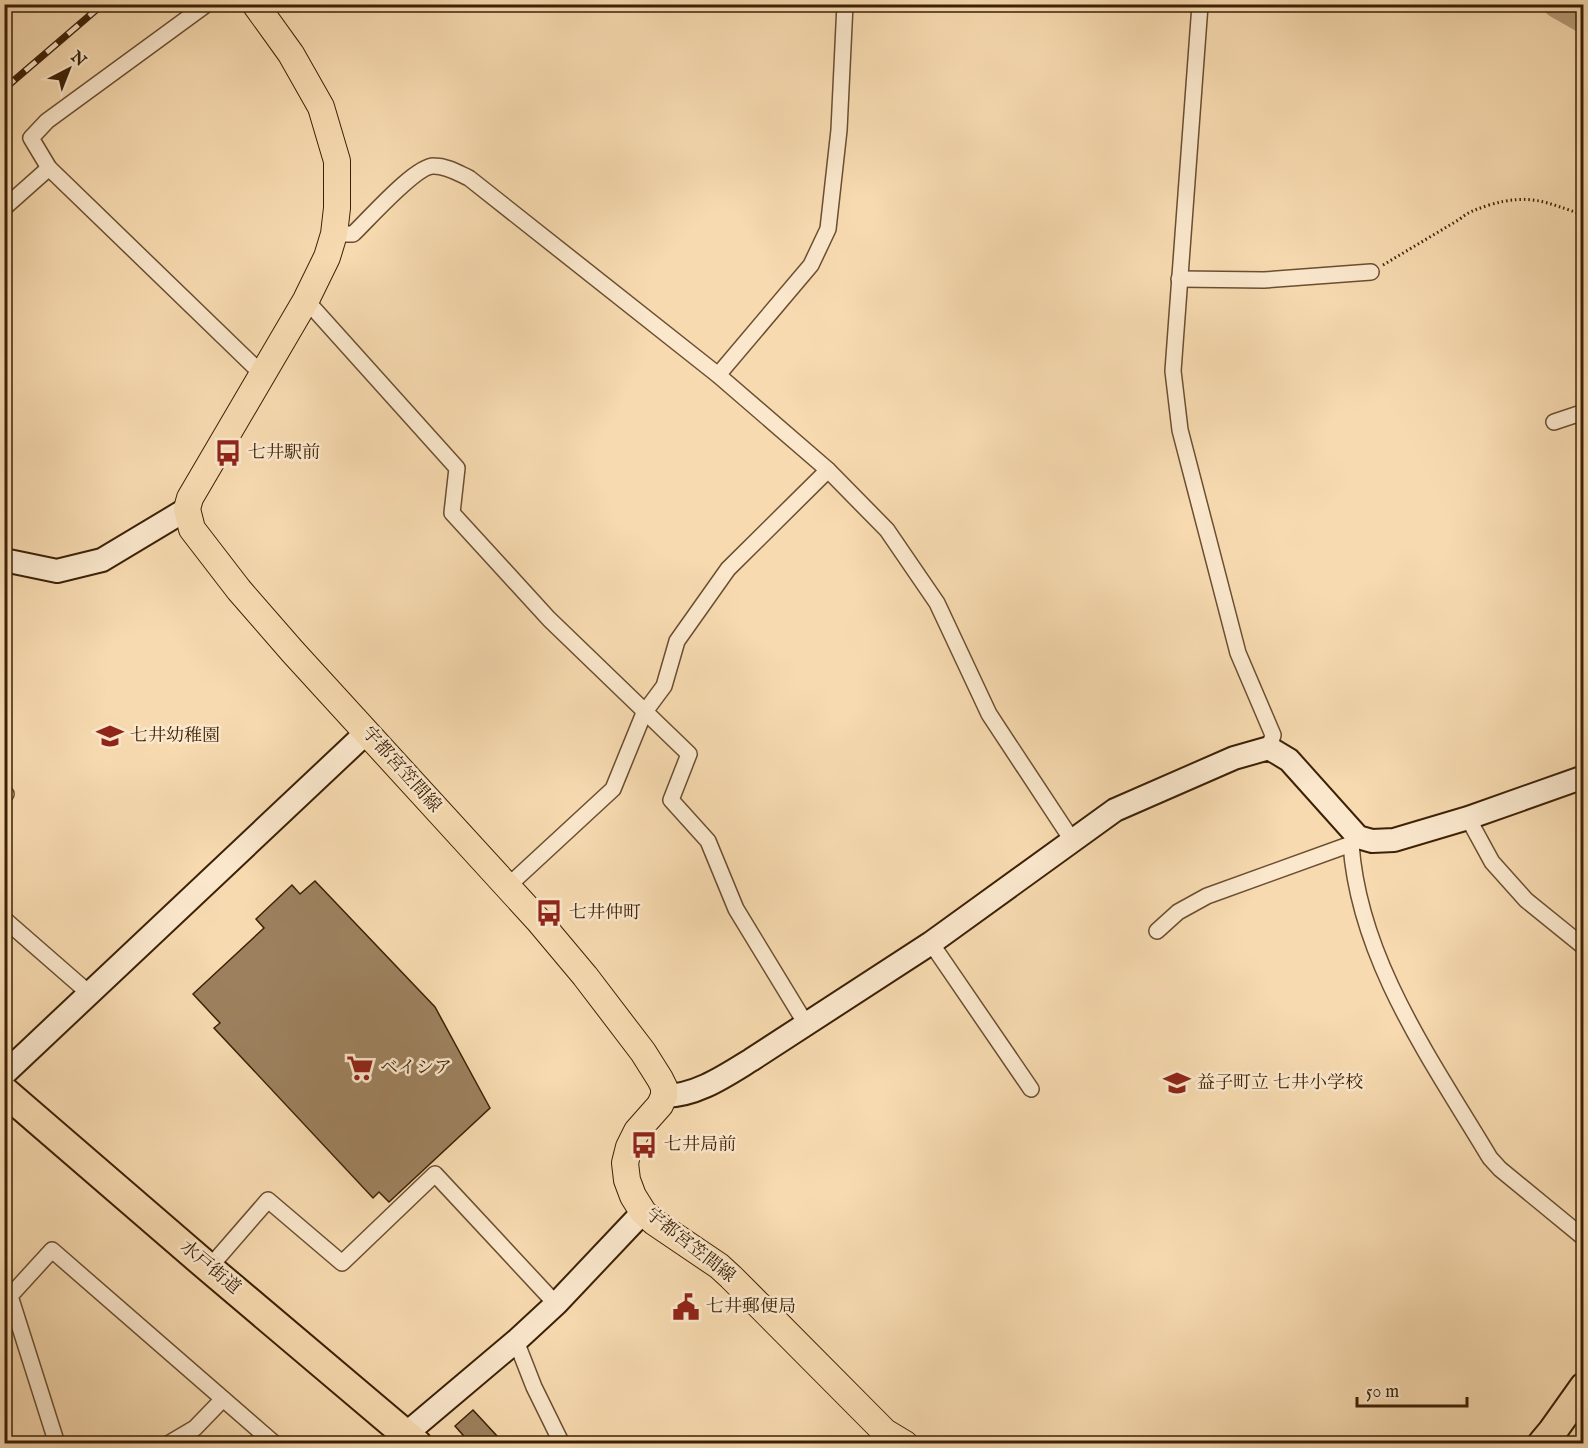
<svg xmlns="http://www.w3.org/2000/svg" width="1588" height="1448" viewBox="0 0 1588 1448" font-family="'IM FELL English','Noto Serif JP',serif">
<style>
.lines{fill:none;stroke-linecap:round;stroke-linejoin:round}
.river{stroke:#b79b76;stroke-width:27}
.building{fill:#9d815e;stroke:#3c2106;stroke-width:1.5}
.street-casing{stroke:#6b4f30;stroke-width:18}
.secondary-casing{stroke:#3c2106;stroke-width:26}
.primary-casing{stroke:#3c2106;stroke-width:28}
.highway-casing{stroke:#3c2106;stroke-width:32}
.path{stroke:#3c2106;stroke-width:3;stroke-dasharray:1.5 3;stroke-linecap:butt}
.street{stroke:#fae7cc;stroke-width:15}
.secondary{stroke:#fae7cc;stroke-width:22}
.primary{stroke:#f7dab0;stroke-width:26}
.highway{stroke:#f7dab0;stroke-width:28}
.rail-casing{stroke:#3c2106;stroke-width:7}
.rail{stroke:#fae7cc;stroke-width:4.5;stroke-dasharray:14;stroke-linecap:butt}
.labels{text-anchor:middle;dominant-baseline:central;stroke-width:5;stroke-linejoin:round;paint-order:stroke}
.poi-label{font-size:18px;fill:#3c2106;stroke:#fae7cc;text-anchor:start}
.street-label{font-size:18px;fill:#3c2106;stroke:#fae7cc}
</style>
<rect width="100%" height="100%" fill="#f7dab0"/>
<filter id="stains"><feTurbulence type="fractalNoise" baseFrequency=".00333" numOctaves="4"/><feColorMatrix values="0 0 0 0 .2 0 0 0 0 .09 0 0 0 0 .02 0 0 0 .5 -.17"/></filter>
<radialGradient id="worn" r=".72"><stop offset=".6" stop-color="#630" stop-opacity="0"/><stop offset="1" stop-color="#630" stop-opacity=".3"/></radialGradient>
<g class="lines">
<path class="river" d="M1556,4L1584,20"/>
</g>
<g class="building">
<path d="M315,881L435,1007L490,1108L389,1202L379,1192L373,1198L214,1028L220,1023L193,994L264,928L256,919L292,885L300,894Z"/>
<path d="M473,1410L497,1436L488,1443H470L455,1426Z"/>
</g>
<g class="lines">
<defs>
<g id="street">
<path d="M207,4L47,121L31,138L49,168L262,374"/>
<path d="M1196,4L1200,5L1173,371L1180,430L1238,653L1273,735L1269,748"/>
<path d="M4,208L49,168"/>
<path d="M334,234H353C368,220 416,165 434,166C447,166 458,173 469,178L718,375L828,470L887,530L937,603L989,714L1072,840"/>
<path d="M1179,279L1264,280L1371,272"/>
<path d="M306,300L457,468L452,513L549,619L689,754L671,800L708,841L736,909L806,1024"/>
<path d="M718,375L811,265L828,229L839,130L845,4"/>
<path d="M1554,422L1584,412"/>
<path d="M4,792L6,794L4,796"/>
<path d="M1468,818L1492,862L1526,900L1584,947"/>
<path d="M1351,844C1359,960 1432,1061 1490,1158L1500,1169L1584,1238"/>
<path d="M507,887L613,789L644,713L664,686L677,641L728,569L828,470"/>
<path d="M4,919L90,994"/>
<path d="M1157,931L1178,912L1207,896L1351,844L1356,838"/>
<path d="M931,943L1031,1089"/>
<path d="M209,1268L268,1200L342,1263L435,1174L556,1304"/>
<path d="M516,1341L534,1387L562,1444"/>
<path d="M57,1444L10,1296L52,1250L275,1444"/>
<path d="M168,1444L195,1428L223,1399"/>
</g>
<g id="secondary">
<path d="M4,560L57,571L102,560L187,509"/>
<path d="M4,1074L367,732"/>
<path d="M664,1096C696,1096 725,1076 751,1060L931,943L1115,810L1234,758L1269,748L1289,760L1358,837L1372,841L1394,840L1468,818L1584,777"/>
<path d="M394,1444L516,1341L556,1304L643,1212"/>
</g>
<path id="primary" d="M255,4L291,54L321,107L337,161V208L334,234L327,257L306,300L190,498L187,509L192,529L239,590L293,652L538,920L585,976L643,1052L660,1079L664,1087V1096L660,1105L637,1131L629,1147L625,1163L627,1180L633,1196L643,1212L654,1222L719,1266L731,1277L885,1432L905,1444"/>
<g id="highway">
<path d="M4,1091L209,1268L417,1444"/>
<path d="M1542,1444L1552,1432L1584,1387"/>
</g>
</defs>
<use href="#street" class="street-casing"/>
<use href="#secondary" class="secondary-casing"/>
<use href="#primary" class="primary-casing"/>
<use href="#highway" class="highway-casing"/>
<path class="path" d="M1383,265L1460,219C1469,211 1478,209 1489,205C1531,193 1544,202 1584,215"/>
<use href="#street" class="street"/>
<use href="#secondary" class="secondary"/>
<use href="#primary" class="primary"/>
<use href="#highway" class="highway"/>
<defs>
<path id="rail" d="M4,89L103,4"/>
</defs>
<use href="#rail" class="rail-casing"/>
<use href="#rail" class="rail"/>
</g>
<defs>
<symbol id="bus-bare" viewBox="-9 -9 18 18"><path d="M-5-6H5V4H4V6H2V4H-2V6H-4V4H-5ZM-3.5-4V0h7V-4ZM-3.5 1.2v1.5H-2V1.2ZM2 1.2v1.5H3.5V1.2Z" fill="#8f2418" stroke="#fae7cc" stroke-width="2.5" paint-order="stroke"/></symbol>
<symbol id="school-bare" viewBox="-9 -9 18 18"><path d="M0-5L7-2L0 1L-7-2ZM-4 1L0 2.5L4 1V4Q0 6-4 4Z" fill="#8f2418" stroke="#fae7cc" stroke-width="2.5" paint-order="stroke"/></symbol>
<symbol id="supermarket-bare" viewBox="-9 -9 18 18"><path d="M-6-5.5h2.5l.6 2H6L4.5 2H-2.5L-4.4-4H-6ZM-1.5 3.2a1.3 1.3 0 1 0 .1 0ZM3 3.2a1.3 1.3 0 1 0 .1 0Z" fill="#8f2418" stroke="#fae7cc" stroke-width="2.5" paint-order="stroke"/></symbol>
<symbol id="civic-bare" viewBox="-9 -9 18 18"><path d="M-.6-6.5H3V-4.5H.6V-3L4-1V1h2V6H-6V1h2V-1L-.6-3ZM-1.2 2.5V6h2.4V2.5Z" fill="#8f2418" stroke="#fae7cc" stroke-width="2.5" paint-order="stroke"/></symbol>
</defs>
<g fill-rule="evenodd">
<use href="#bus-bare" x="209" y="434" width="38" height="38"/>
<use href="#school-bare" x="91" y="717" width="38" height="38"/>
<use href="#bus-bare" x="530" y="894" width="38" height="38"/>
<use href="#supermarket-bare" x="341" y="1049" width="38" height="38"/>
<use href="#school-bare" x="1158" y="1064" width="38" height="38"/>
<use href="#bus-bare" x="625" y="1126" width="38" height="38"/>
<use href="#civic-bare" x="667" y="1288" width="38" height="38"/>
</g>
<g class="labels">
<g class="poi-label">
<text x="248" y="453">七井駅前</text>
<text x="130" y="736">七井幼稚園</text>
<text x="569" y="913">七井仲町</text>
<text x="380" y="1068">ベイシア</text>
<text x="1197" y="1083">益子町立 七井小学校</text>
<text x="664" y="1145">七井局前</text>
<text x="706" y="1307">七井郵便局</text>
</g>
<g class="street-label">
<text transform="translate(401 770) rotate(48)">宇都宮笠間線</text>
<text transform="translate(690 1246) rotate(38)">宇都宮笠間線</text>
<text transform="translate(210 1268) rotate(40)">水戸街道</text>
</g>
</g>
<rect width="1588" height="1448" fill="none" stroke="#f7dab0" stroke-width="24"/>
<rect x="6" y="6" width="1576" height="1436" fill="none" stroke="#3c2106" stroke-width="3"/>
<rect x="12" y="12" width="1564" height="1424" fill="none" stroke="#3c2106" stroke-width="1.5"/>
<g transform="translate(69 69) rotate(42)" stroke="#fae7cc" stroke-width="4.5" paint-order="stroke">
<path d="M0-4.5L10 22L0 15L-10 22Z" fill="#3c2106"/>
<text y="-9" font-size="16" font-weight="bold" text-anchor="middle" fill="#3c2106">N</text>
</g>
<path d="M1357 1397v9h110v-9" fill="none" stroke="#3c2106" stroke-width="3"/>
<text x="1366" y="1397" font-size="18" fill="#3c2106" stroke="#fae7cc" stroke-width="4.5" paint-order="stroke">50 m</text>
<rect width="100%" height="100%" filter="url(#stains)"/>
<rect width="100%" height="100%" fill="url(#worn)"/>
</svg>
